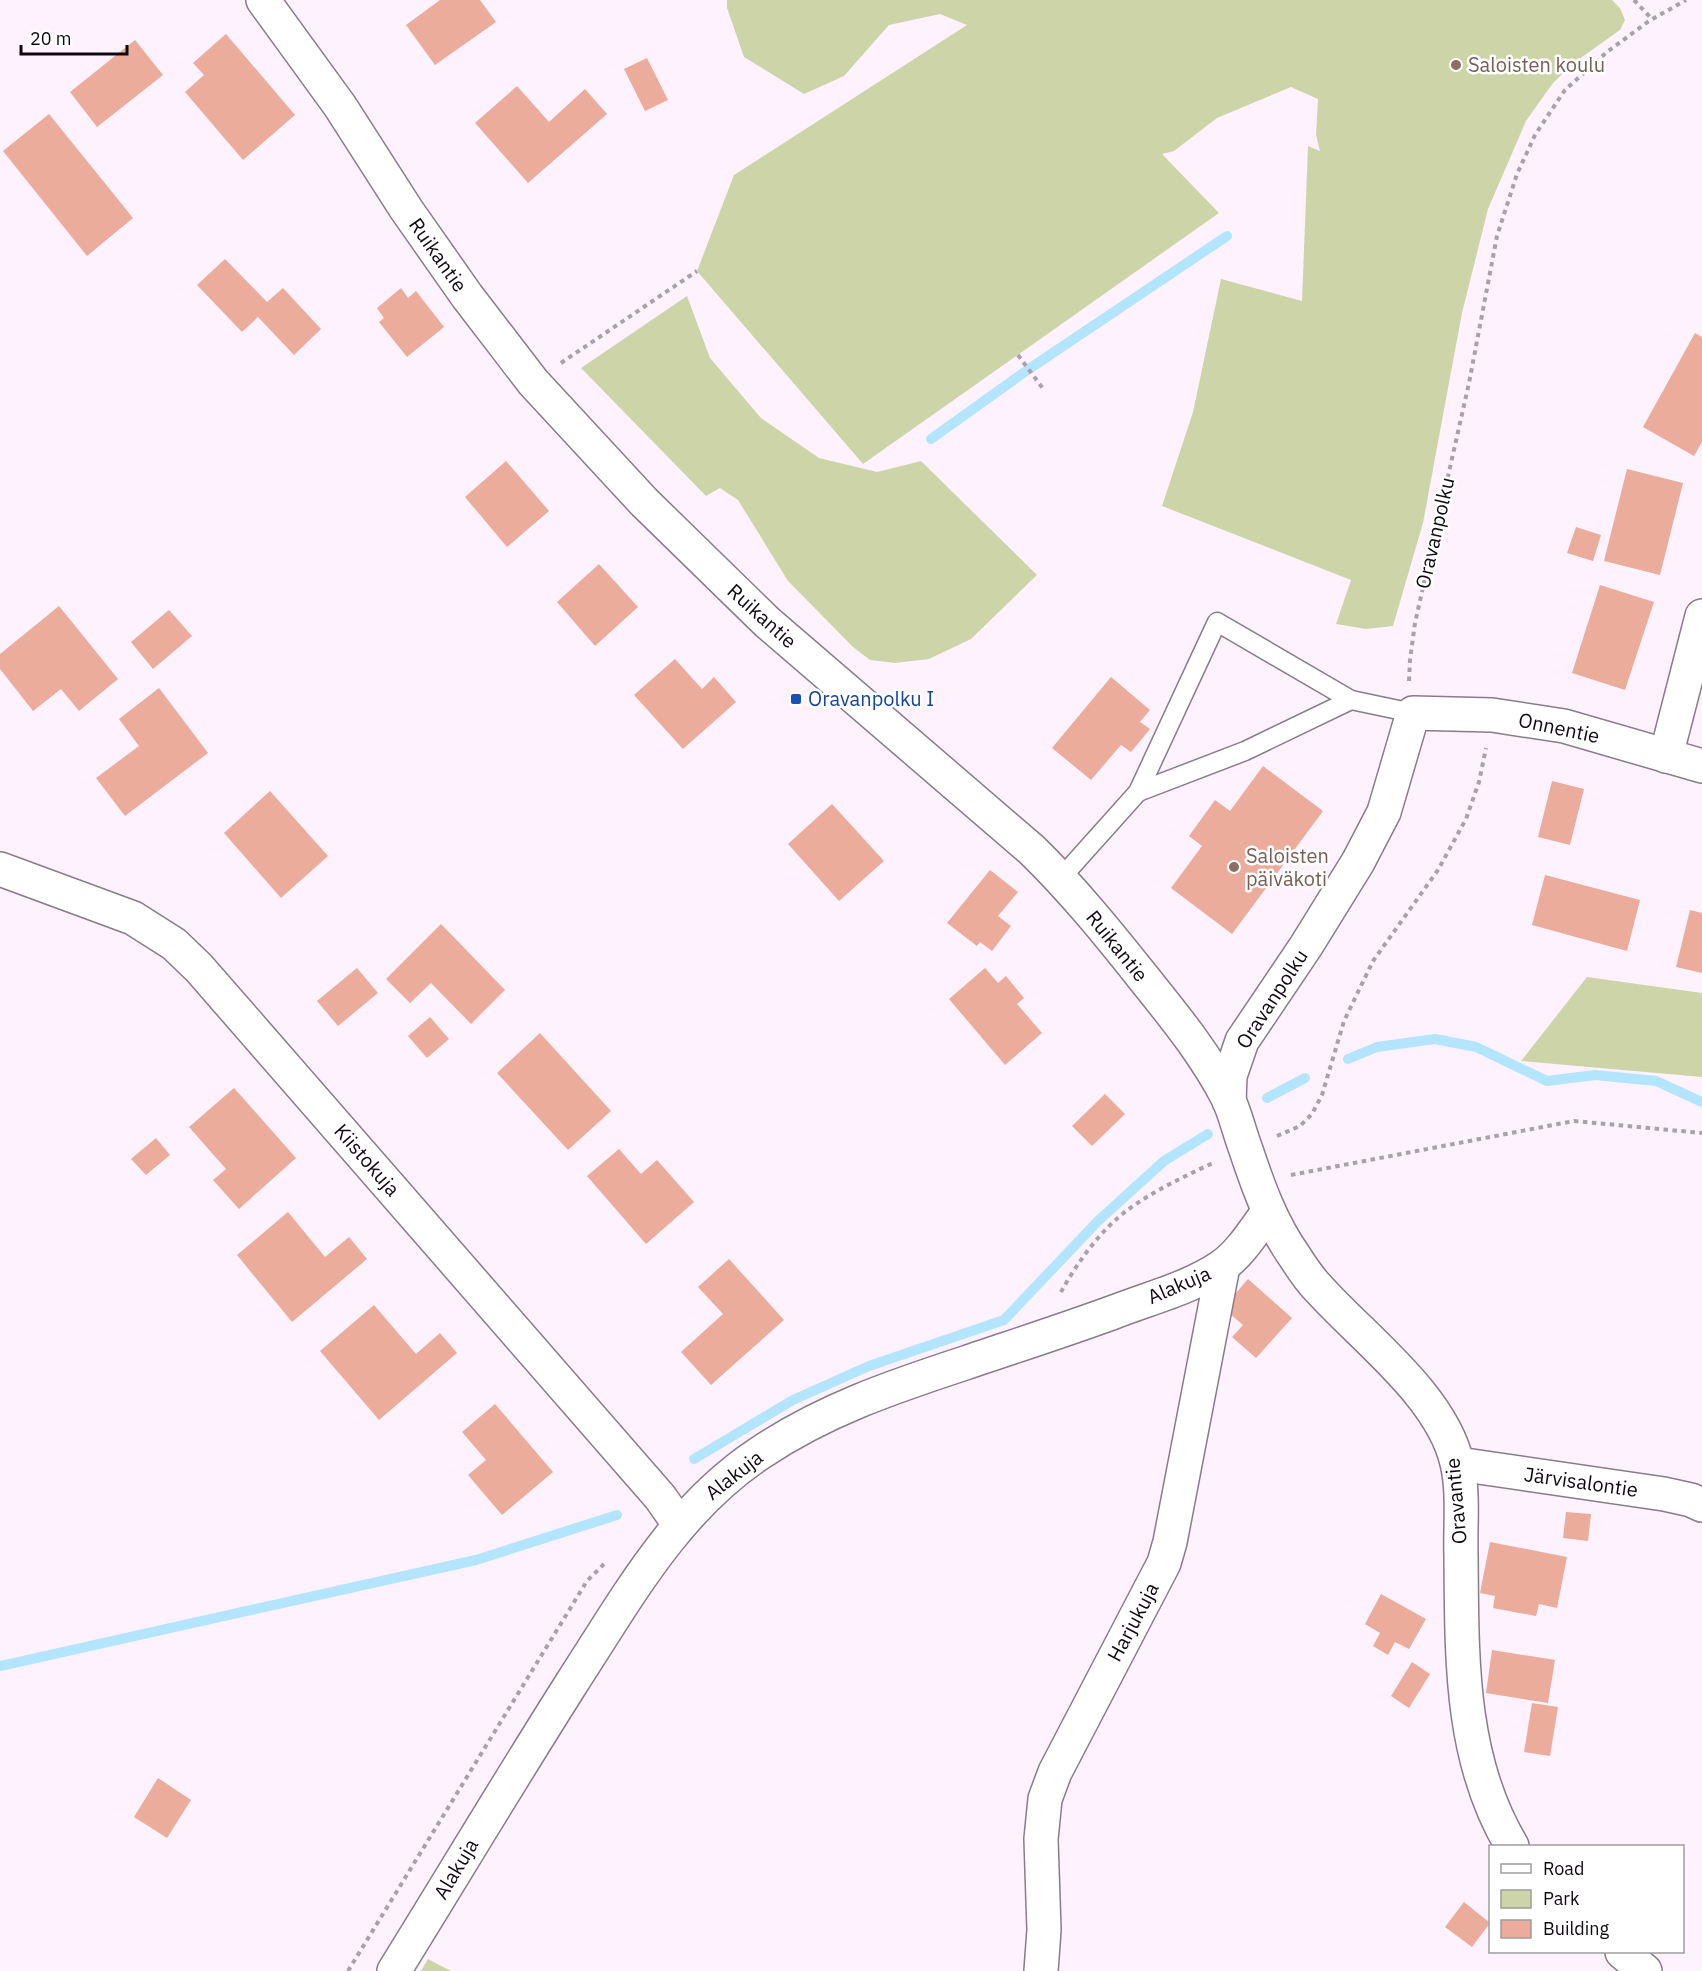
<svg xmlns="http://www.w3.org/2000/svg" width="1702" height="1971" font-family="'IBM Plex Sans',sans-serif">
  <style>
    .green { fill: #cdd5a8 }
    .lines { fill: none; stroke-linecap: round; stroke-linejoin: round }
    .stream { stroke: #b3e5fe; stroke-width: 10 }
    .building { fill: #ebac9c }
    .service-casing { stroke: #897c8a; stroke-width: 21 }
    .minor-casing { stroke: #897c8a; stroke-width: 36 }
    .path { stroke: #a9a0aa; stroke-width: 4; stroke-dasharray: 4.5 4.5; stroke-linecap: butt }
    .service { stroke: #fff; stroke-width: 18 }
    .minor { stroke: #fff; stroke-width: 33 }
    .education-dot { fill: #8d6e63; stroke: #fff; stroke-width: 2 }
    .transit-dot { fill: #1a4fb4; stroke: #fff; stroke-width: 2 }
    .labels { text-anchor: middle; stroke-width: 5; stroke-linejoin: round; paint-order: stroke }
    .education-label { font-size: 20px; fill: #785e54; stroke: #fff; text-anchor: start }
    .street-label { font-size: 20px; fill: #0e090f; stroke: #fff }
    .transit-label { font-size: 20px; fill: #164399; stroke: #fff; text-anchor: start }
  </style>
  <rect width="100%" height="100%" fill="#fef2ff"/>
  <g class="green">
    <path d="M727 0H1612L1620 8 1625 20 1620 30 1575 62 1553 83 1526 121 1488 209 1462 313 1423 523 1393 626 1366 629 1336 624 1351 580 1162 506 1193 412 1221 279 1302 301 1308 146 1320 151 1316 135 1318 99 1291 87 1217 118 1174 151 1162 154 1219 213 863 464 697 271 734 175 967 25 940 14 889 25 844 76 804 94 744 57 727 8Z"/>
    <path d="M687 296 710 358 761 418 819 458 877 472 921 461 1037 575 971 639 929 659 895 663 870 660 853 647 788 581 738 500 720 488 706 496 581 368Z"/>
    <path d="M1587 977 1702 993V1077L1521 1061Z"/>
    <path d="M428 1959 451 1971H421Z"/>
  </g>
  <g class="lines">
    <g class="stream">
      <path d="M931 439 1026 371 1227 236"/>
      <path d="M1348 1059 1377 1047 1435 1039 1476 1047 1547 1081 1595 1075 1656 1081 1702 1102"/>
      <path d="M1267 1098 1305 1078"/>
      <path d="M694 1459 793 1400 869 1366 1004 1320 1098 1221 1164 1161 1208 1134"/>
      <path d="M0 1666 476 1560 617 1515"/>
    </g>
  </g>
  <g class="building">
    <path d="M440 0H480L496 22 435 65 406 25Z"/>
    <path d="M226 34 295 115 243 160 185 92 204 75 193 63Z"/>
    <path d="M135 40 163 75 97 127 70 92Z"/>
    <path d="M647 58 668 100 645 111 624 69Z"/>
    <path d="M517 86 549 122 585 89 607 114 528 183 475 123Z"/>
    <path d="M49 114 133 218 87 256 3 151Z"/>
    <path d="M225 259 267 302 283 288 321 329 294 355 258 317 242 332 197 285Z"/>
    <path d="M401 288 408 298 416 291 444 327 407 357 379 322 384 318 377 308Z"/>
    <path d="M1695 333 1702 337V442L1694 456 1643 427Z"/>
    <path d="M506 461 549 511 507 547 465 497Z"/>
    <path d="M1627 469 1683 483 1660 575 1604 561Z"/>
    <path d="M1576 527 1601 535 1593 561 1567 553Z"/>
    <path d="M599 564 638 607 595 646 557 602Z"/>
    <path d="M1600 585 1654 602 1625 690 1572 673Z"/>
    <path d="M59 606 118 679 79 711 61 689 33 711 0 669V654Z"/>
    <path d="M169 610 192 636 153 669 131 642Z"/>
    <path d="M675 659 702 689 714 677 736 702 683 749 634 695Z"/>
    <path d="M1111 677 1150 710 1140 722 1150 729 1131 752 1121 745 1091 780 1052 748Z"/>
    <path d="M159 688 208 753 125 816 96 778 139 746 119 719Z"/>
    <path d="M1263 766 1323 811 1232 934 1171 888 1202 846 1189 836 1215 800 1230 811Z"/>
    <path d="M1552 781 1584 789 1570 845 1538 837Z"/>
    <path d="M270 791 328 856 281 898 224 833Z"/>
    <path d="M832 804 884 861 839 901 788 844Z"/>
    <path d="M990 870 1018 892 998 916 1011 926 992 951 980 942 977 946 947 923Z"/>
    <path d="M1545 875 1640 900 1627 951 1532 925Z"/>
    <path d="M1690 910 1702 913V973L1676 967Z"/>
    <path d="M441 924 505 990 471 1024 431 983 410 1003 386 979Z"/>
    <path d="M357 968 378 993 338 1026 317 1001Z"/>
    <path d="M985 968 998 983 1006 976 1024 998 1017 1004 1042 1033 1005 1065 949 999Z"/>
    <path d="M430 1017 449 1039 427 1058 408 1036Z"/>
    <path d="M540 1033 611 1111 568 1150 497 1073Z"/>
    <path d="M234 1088 296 1158 239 1209 213 1180 226 1169 189 1127Z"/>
    <path d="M1105 1094 1125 1114 1092 1146 1072 1126Z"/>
    <path d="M156 1138 170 1155 146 1175 131 1159Z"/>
    <path d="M619 1149 641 1174 657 1160 694 1202 646 1244 587 1176Z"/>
    <path d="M288 1212 325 1257 349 1237 367 1259 292 1322 237 1255Z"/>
    <path d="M729 1259 784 1320 711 1385 681 1352 723 1314 698 1287Z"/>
    <path d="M1248 1279 1292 1318 1256 1358 1232 1337 1243 1325 1223 1308Z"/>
    <path d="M374 1305 416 1354 440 1333 457 1353 379 1420 320 1351Z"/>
    <path d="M495 1404 553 1472 502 1515 468 1475 486 1460 462 1432Z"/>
    <path d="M1566 1512 1591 1514 1588 1541 1563 1538Z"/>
    <path d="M1490 1542 1567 1557 1557 1608 1539 1604 1536 1616 1493 1608 1495 1596 1480 1593Z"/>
    <path d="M1381 1594 1426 1619 1409 1649 1395 1642 1388 1655 1373 1646 1380 1633 1365 1624Z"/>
    <path d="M1492 1650 1555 1660 1548 1703 1486 1693Z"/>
    <path d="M1412 1662 1430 1674 1409 1708 1391 1696Z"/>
    <path d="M1532 1703 1558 1707 1550 1756 1524 1752Z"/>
    <path d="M158 1778 191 1800 167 1838 134 1817Z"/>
    <path d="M1464 1902 1490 1923 1472 1947 1445 1927Z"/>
  </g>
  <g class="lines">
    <g class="service-casing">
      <g id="service">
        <path d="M1138 792 1245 751 1351 700"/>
        <path d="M1061 878 1138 792 1217 622 1351 700 1413 713"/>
      </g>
    </g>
    <g class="minor-casing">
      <g id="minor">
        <path d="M263 0 340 106 406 209 467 296 533 382 644 502 767 622 1032 850C1072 889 1107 932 1142 976 1174 1016 1204 1052 1228 1098 1235 1113 1239 1131 1245 1147 1258 1186 1271 1223 1295 1257 1302 1268 1310 1280 1319 1289 1364 1339 1442 1396 1457 1463 1464 1492 1460 1526 1461 1555 1462 1655 1459 1758 1512 1846"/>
        <path d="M1666 756 1702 616"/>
        <path d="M0 869 133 918 174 944 199 968 660 1497 679 1524"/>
        <path d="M1229 1101 1230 1076 1242 1041 1306 946 1358 862 1384 812 1413 713 1492 715 1564 726 1702 766"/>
        <path d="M1458 1464 1664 1494 1691 1500 1702 1505"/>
        <path d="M1622 1952 1645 1971"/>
        <path d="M394 1971C454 1874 512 1777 573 1681 627 1598 675 1509 760 1453 824 1410 892 1387 965 1363 1015 1346 1065 1330 1114 1312 1150 1298 1190 1288 1221 1267 1240 1254 1254 1231 1268 1212"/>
        <path d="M1041 1971 1044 1930 1041 1839 1045 1799 1055 1772 1164 1563 1170 1542 1223 1266"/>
      </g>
    </g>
    <g class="path">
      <path d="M1634 0 1652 19"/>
      <path d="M1018 355 1044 390"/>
      <path d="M561 363 697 271"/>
      <path d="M1409 681 1410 660 1415 623 1469 383 1497 236 1517 174 1535 135 1565 90 1607 52 1649 21 1686 0"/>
      <path d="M1277 1136 1300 1126 1312 1114 1322 1095 1344 1021 1373 961 1438 870 1466 819 1479 782 1486 748"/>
      <path d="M1291 1175 1574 1121 1702 1133"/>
      <path d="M1061 1292C1077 1263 1101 1229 1129 1209 1155 1190 1185 1176 1215 1162"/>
      <path d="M348 1971 587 1581 607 1561"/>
    </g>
    <use href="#service" class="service"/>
    <use href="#minor" class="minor"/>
  </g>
  <g class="education-dot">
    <circle cx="1456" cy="65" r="6"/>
    <circle cx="1234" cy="867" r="6"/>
  </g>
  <rect class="transit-dot" x="790" y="693" width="12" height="12" rx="3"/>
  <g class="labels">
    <g class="education-label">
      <text x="1468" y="72">Saloisten koulu</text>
      <text x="1246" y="863">Saloisten<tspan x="1246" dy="23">päiväkoti</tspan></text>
    </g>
    <g class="street-label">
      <text transform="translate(438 255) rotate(55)" y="7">Ruikantie</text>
      <text transform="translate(1435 533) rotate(-77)" y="7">Oravanpolku</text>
      <text transform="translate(762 616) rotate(42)" y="7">Ruikantie</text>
      <text transform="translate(1559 728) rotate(12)" y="7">Onnentie</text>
      <text transform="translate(1117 946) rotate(51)" y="7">Ruikantie</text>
      <text transform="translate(1272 999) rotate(-57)" y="7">Oravanpolku</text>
      <text transform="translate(367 1160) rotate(49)" y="7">Kiistokuja</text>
      <text transform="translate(1179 1285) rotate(-23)" y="7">Alakuja</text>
      <text transform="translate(734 1475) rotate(-38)" y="7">Alakuja</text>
      <text transform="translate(1581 1482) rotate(8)" y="7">Järvisalontie</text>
      <text transform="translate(1456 1501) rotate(-95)" y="7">Oravantie</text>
      <text transform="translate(1133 1622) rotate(-62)" y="7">Harjukuja</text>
      <text transform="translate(456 1869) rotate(-59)" y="7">Alakuja</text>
    </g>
    <g class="transit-label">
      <text x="808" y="706">Oravanpolku I</text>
    </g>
  </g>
  <rect x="1489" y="1845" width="195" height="108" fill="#ffffff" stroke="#9f9d9f" stroke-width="1.5"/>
  <rect x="1501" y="1864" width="30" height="9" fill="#ffffff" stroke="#9f9d9f" stroke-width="1.5"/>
  <text x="1543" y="1875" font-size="18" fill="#0e090f">Road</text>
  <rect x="1501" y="1890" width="30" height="18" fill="#cdd5a8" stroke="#9f9d9f" stroke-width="1.5"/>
  <text x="1543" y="1905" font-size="18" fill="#0e090f">Park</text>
  <rect x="1501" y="1920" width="30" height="18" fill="#ebac9c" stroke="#9f9d9f" stroke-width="1.5"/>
  <text x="1543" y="1935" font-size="18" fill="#0e090f">Building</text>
  <path d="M21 45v9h106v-9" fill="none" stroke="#0e090f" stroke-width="3"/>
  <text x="30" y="45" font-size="18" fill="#0e090f" stroke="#ffffff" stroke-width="4.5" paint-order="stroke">20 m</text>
</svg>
